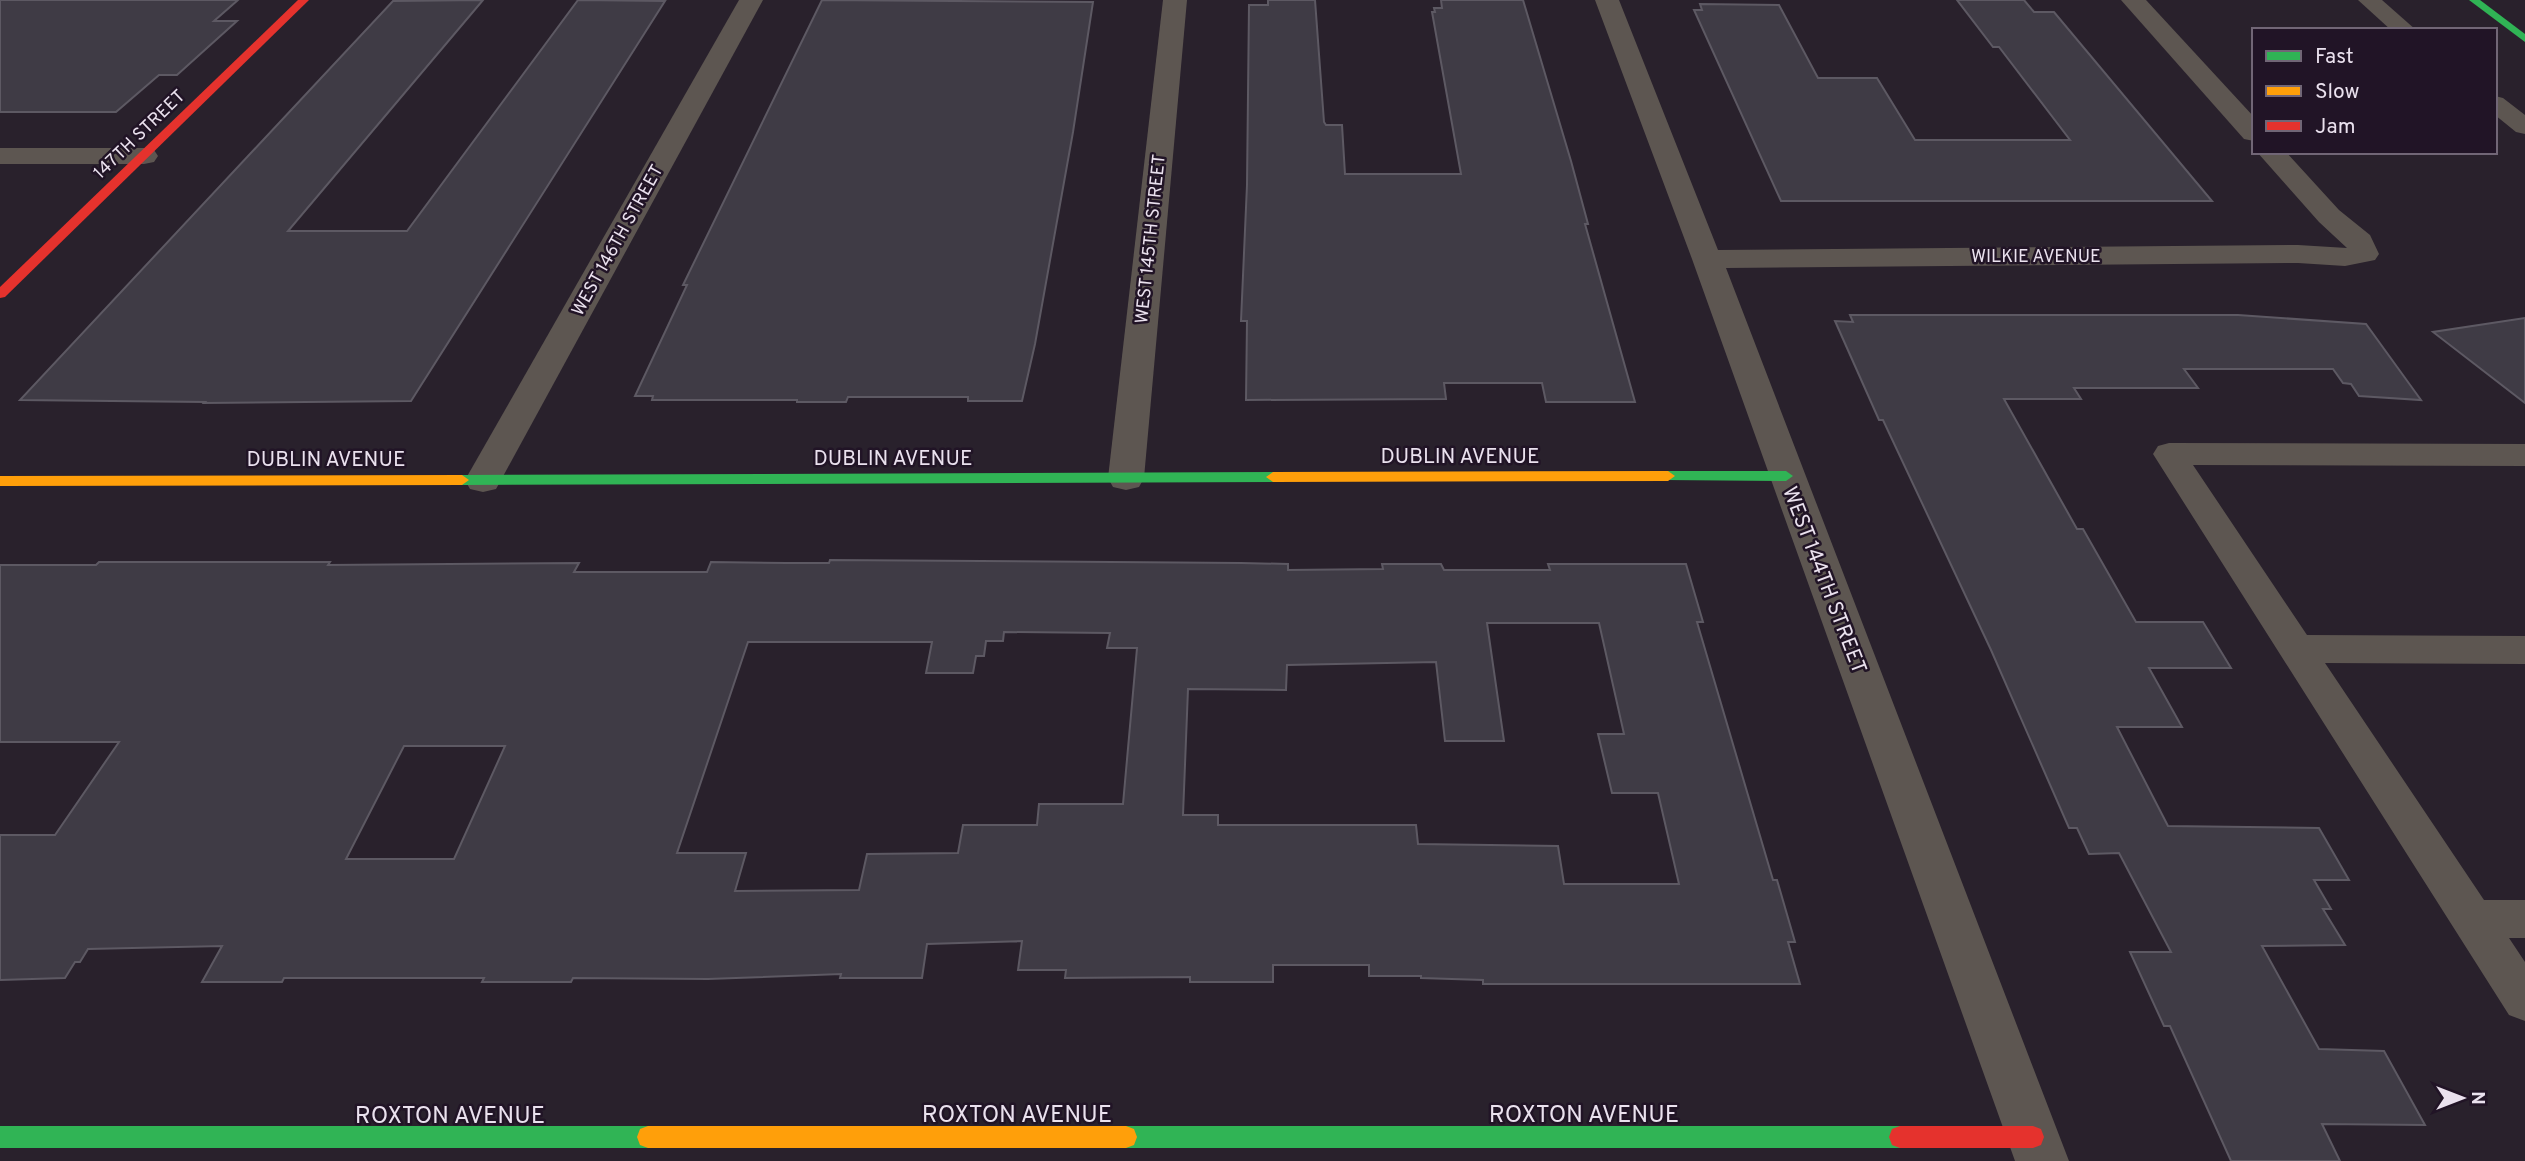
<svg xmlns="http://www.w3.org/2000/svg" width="2525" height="1161" font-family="Overpass,sans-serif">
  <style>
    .building { fill: #3f3b45; stroke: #5d5963; stroke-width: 2; fill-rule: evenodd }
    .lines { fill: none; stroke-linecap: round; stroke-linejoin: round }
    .lane { fill: #5d5651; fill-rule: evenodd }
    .street { fill: #5d5651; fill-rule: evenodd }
    .fast { fill: #30b455; fill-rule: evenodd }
    .slow { fill: #ff9f0a; fill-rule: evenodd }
    .jam { fill: #e5322d; fill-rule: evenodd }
    .labels { text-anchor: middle; stroke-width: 5; stroke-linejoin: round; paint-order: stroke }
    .far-street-label { font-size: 18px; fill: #eae1ee; stroke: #211426 }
    .street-label { font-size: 21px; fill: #eae1ee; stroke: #211426 }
    .near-street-label { font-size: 24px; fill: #eae1ee; stroke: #211426 }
  </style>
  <rect width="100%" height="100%" fill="#29212c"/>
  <g class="building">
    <path d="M0 0H238L214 21H237L177 75H159L116 112H0Z"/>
    <path d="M483 0 288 231H407L578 0 665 1 411 401 204 403 205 402 20 400 393 1Z"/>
    <path d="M822 0 1093 2 1073 132 1035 344 1022 401H968V397H848L846 402H797V400H652L653 396H635L687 285H683Z"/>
    <path d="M1268 0H1315L1324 122 1326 125H1342L1345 174H1461L1432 12H1435L1434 8H1442L1441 0H1523L1571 161 1588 224H1585L1635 402H1546L1542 383H1444L1446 399 1246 400 1247 321H1241L1247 185 1249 5H1268Z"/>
    <path d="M1957 0H2024L2034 12H2054L2212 201H1781L1694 10H1702L1700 4 1779 5 1818 78H1877L1915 140H2070L1999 47H1993Z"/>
    <path d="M1850 315H2238L2366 324 2421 400 2359 396 2351 384 2343 383 2333 369H2184L2198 388H2074L2081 399H2004L2077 529H2083L2136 622H2203L2231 668H2149L2182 727H2117L2168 826 2319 828 2349 880H2314L2331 909H2323L2345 945 2262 946 2319 1049 2384 1051 2425 1125 2322 1124 2340 1161H2231L2170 1026H2164L2130 952H2171L2119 853 2089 854 2077 828H2069L1991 650 1883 420H1879L1835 321 1853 322Z"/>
    <path d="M2525 318V403L2433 332Z"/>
    <path d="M830 560 1241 563 1288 564V570L1383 569 1382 564H1441L1444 570H1550L1548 564H1686L1703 622H1697L1773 880H1777L1795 942H1788L1800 984H1483V980L1421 978V976H1369V965H1273V982H1190V977L1065 978 1066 970H1018L1022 941 927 944 922 978H840L841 974 708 979 573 978 571 982H482L484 978H284L282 982H202L222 946 88 949 80 962H75L65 978 0 980V835H55L119 742H0V565H96L99 562H330L328 565 579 563 574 572H707L711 562 787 563H829ZM1487 623H1599L1624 734H1598L1612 793H1658L1679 884H1564L1558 846 1418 844 1416 825H1218V815H1183L1188 689 1286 690 1287 665 1436 662 1445 741H1504ZM1004 632 1110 633 1107 648H1137L1123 804H1039L1037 825H963L958 853 867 854 859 890 735 891 746 853H677L748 642H932L926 673H973L976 656H984L986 641H1003ZM404 746H505L454 859H346Z"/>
  </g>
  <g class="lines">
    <g class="lane">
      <path d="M2358 0H2382L2416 30H2391Z"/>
      <path d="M2495 96 2503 98 2525 115V134L2516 132 2495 115Z"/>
      <path d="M2169 443 2525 444V466L2193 465 2307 635 2525 636V664L2325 663 2484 900H2525V938H2509L2525 962V1021L2509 1015 2153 454 2158 446Z"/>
    </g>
    <g class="street">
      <path d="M739 0H763L501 480 496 489 483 492 470 489 465 480Z"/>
      <path d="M1163 0H1187L1144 478 1139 487 1126 490 1113 487 1108 478Z"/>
      <path d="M1595 0H1619L1718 250 2298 245 2347 248 2319 222 2257 152H2286L2339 210 2370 235 2379 254 2375 260 2345 266 2298 263 1726 268 2069 1161H2015L1692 259Z"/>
      <path d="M2121 0H2146L2254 117V141L2244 139Z"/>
      <path d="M0 148H144L154 150 158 156 154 162 144 164H0Z"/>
    </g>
    <g class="fast">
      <path d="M2469 0H2480L2525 34V42Z"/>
      <path d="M1668 471H1786L1793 476 1786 481 1663 480 1661 476Z"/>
      <path d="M1273 472 1280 477 1273 482 462 485 455 480 462 475Z"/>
      <path d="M0 1126H648L656 1129 659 1137 656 1145 648 1148H0Z"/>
      <path d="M1126 1126H1900L1908 1129 1911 1137 1908 1145 1900 1148H1126L1118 1145 1115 1137 1118 1129Z"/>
    </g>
    <g class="slow">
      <path d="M1668 471 1675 476 1668 481 1273 482 1266 477 1273 472Z"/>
      <path d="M462 475 469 480 462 485 0 486V476Z"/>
      <path d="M648 1126H1126L1134 1129 1137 1137 1134 1145 1126 1148H648L640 1145 637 1137 640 1129Z"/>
    </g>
    <g class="jam">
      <path d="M298 0H309L5 297 0 298V287Z"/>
      <path d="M1900 1126H2033L2041 1129 2044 1137 2041 1145 2033 1148H1900L1892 1145 1889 1137 1892 1129Z"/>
    </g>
  </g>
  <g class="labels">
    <g class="far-street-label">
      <text transform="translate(139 134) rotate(-44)" y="6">147TH STREET</text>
      <text transform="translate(1150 239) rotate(-84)" y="6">WEST 145TH STREET</text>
      <text transform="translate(617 240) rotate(-61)" y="6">WEST 146TH STREET</text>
      <text x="2036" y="262">WILKIE AVENUE</text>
    </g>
    <g class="street-label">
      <text x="1460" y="463">DUBLIN AVENUE</text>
      <text x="893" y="465">DUBLIN AVENUE</text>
      <text x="326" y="466">DUBLIN AVENUE</text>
      <text transform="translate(1825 580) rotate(69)" y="7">WEST 144TH STREET</text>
    </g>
    <g class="near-street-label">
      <text x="1017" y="1122">ROXTON AVENUE</text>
      <text x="1584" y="1122">ROXTON AVENUE</text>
      <text x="450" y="1123">ROXTON AVENUE</text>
    </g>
  </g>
  <rect x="2252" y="28" width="245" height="126" fill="#211426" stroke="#716676" stroke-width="2"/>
  <rect x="2266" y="51" width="35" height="10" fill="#30b455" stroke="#716676" stroke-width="2"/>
  <text x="2315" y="63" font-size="21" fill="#eae1ee">Fast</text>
  <rect x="2266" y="86" width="35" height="10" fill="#ff9f0a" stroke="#716676" stroke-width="2"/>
  <text x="2315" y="98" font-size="21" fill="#eae1ee">Slow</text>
  <rect x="2266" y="121" width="35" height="10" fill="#e5322d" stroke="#716676" stroke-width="2"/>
  <text x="2315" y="133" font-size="21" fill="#eae1ee">Jam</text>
  <g transform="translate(2462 1098) rotate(90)" stroke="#211426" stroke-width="5" paint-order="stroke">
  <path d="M0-5L12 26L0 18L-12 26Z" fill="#eae1ee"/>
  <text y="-10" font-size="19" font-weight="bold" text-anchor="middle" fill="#eae1ee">N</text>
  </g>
</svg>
